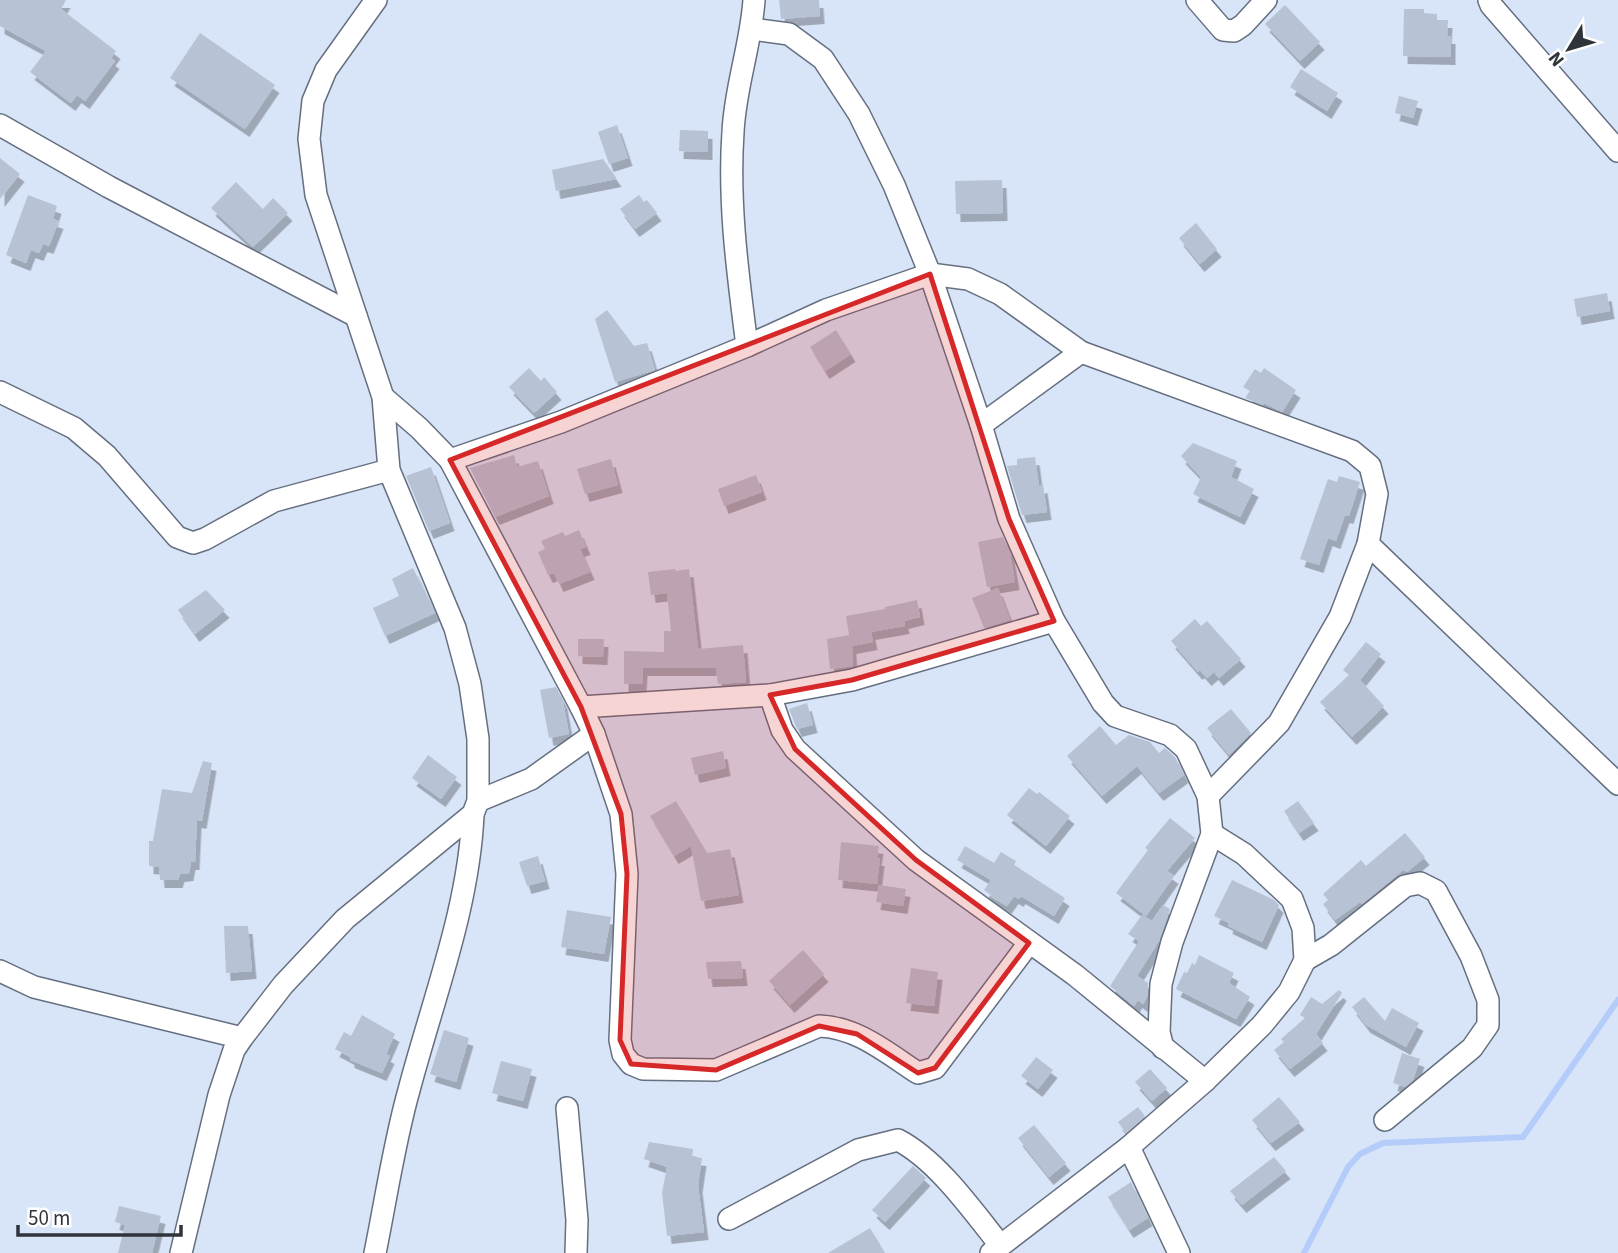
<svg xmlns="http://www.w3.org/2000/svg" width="1618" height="1253" font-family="'Source Sans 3',sans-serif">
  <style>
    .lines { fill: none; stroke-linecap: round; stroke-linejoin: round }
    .stream { stroke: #b3ccf9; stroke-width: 6 }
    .building { fill: #b7c2d5; filter: url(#shadow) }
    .minor-casing { stroke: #656f80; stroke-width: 24 }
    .minor { stroke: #fff; stroke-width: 21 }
    .marked { fill: #d62828; fill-opacity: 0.2; stroke: #d62828; stroke-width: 5; stroke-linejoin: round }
  </style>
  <defs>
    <filter id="shadow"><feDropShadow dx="4.5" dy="8" stdDeviation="0" flood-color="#0004"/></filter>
  </defs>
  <rect width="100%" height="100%" fill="#d8e4f7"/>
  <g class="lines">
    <path class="stream" d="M1304 1253 1348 1167 1360 1154 1383 1143 1523 1137 1618 1000"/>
  </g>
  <g class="building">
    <path d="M0 0H66L61 9 116 51 111 58 115 61 85 101 77 95 71 103 30 72 46 51 0 26Z"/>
    <path d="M779 0H819L820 16 781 19Z"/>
    <path d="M1285 5 1320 42 1300 61 1265 24Z"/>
    <path d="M1404 9H1424V13L1437 14V20H1448L1447 36H1451V57L1403 56Z"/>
    <path d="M200 33 275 85 245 129 170 78Z"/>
    <path d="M1301 69 1338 93 1327 111 1290 87Z"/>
    <path d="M1399 96 1418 101 1413 118 1395 113Z"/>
    <path d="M617 125 628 158 609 164 598 132Z"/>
    <path d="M680 130 708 131V152L679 151Z"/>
    <path d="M0 158 20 174 0 199Z"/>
    <path d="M603 159 617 179 556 191 552 170Z"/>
    <path d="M1002 180 1003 213 956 214 955 181Z"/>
    <path d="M236 182 263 209 273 198 288 213 253 247 211 208Z"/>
    <path d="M28 195 57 206 53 219 59 221 49 246 43 244 39 253 31 250 26 263 6 255Z"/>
    <path d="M639 195 644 202 647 200 657 213 635 229 620 209Z"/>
    <path d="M1196 223 1217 249 1200 264 1179 238Z"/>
    <path d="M1607 293 1610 311 1577 317 1574 299Z"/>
    <path d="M607 310 634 346 647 343 655 370 615 382 595 319Z"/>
    <path d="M836 330 851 354 825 371 810 347Z"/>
    <path d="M529 368 541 381 544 377 557 392 534 413 509 387Z"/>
    <path d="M1264 368 1296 390 1282 412 1264 403 1263 405 1245 398 1250 391 1243 387 1255 369 1261 373Z"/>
    <path d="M1193 443 1237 461 1231 477 1254 489 1240 517 1193 494 1201 477 1181 456Z"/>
    <path d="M514 455 517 467 538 461 549 496 495 517 470 468Z"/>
    <path d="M1035 457 1039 486 1043 485 1047 512 1022 515 1007 466 1017 465V459Z"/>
    <path d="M611 459 618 485 585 494 577 469Z"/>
    <path d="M431 467 450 523 429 531 406 476Z"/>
    <path d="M756 475 762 492 724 506 718 489Z"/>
    <path d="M1339 476 1360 482 1349 516 1345 515 1336 541 1328 538 1319 565 1300 559 1328 479 1337 482Z"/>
    <path d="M579 530 586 547 580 549 590 572 559 584 554 573 548 575 538 552 545 549 541 541 563 532 565 536Z"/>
    <path d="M1003 537 1010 553 1015 582 987 587 978 542Z"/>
    <path d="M413 568 435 613 385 636 373 608 399 596 392 579Z"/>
    <path d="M675 569 676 571 689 569 698 649 743 645 746 682 718 684 716 668H643L642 684H624V651L664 652V631H671L667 593 651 595 648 572Z"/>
    <path d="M998 588 1010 620 984 628 972 598Z"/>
    <path d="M206 590 225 610 195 634 178 610Z"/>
    <path d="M917 600 920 617 904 621 905 626 871 632 873 642 852 646 853 666 830 669 827 639 849 635 846 616 885 609V607Z"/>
    <path d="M1195 619 1201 626 1207 621 1241 659 1219 678 1214 672 1207 678 1200 670 1198 672 1171 641Z"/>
    <path d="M578 639H604L603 657 578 656Z"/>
    <path d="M1366 642 1381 654 1360 680 1384 706 1352 737 1320 702 1349 675 1343 670Z"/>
    <path d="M556 687 563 701 569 734 549 738 540 690Z"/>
    <path d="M807 703 813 725 797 729 789 709Z"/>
    <path d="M1231 709 1251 733 1229 755 1207 728Z"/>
    <path d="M1100 726 1116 745 1129 735 1150 742 1159 753 1165 748 1175 757 1184 775 1159 793 1137 766 1102 796 1067 756Z"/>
    <path d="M723 751 726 768 695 775 691 758Z"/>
    <path d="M428 755 457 777 441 799 412 778Z"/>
    <path d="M203 761 212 763 202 821 197 820 195 862H191L189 873 180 874 178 880H160L159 867 149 866V841H153L162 789 192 793Z"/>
    <path d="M1029 788 1037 794 1039 792 1070 816 1046 846 1007 815Z"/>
    <path d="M676 801 707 853 730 849 739 895 701 901 691 846 674 856 650 816Z"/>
    <path d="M1298 801 1314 823 1299 833 1284 811Z"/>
    <path d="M1170 818 1195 838 1167 871 1174 876 1146 916 1116 893 1148 850 1145 848Z"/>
    <path d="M1405 833 1425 857 1407 872 1403 870 1362 904 1360 902 1335 920 1323 904 1328 900 1323 894 1361 860 1366 866Z"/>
    <path d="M841 842 879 846 877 858H880L877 884 838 880Z"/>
    <path d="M965 846 994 863 1001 852 1016 861 1014 865 1065 898 1054 916 1021 896 1019 899 1014 896 1007 906 991 897 992 896 984 890 991 880 957 860Z"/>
    <path d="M538 856 545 881 527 886 519 862Z"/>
    <path d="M1232 880 1274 900 1279 905 1262 942 1228 926 1229 923 1214 916Z"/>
    <path d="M879 885 906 889 903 906 876 902Z"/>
    <path d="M1163 905 1170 909 1159 941 1137 976 1148 983 1147 997 1143 1004 1138 1000 1134 1006 1110 986 1139 941 1128 934 1142 915 1152 921Z"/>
    <path d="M567 910 611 917 604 954 561 947Z"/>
    <path d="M224 926H248L252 971 226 973Z"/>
    <path d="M803 950 824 974 790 1005 769 981Z"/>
    <path d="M1199 955 1234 973 1229 983 1250 997 1236 1019 1176 989 1184 972 1187 973 1192 963 1195 965Z"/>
    <path d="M741 961 743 978 708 979 706 962Z"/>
    <path d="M911 968 938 972 934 1006 906 1003Z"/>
    <path d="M1339 990 1342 993 1316 1034 1323 1043 1290 1069 1274 1050 1284 1042 1281 1039 1305 1018 1300 1015 1311 997 1322 1004Z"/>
    <path d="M1364 997 1385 1021 1392 1008 1419 1023 1406 1047 1366 1025 1352 1007Z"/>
    <path d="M362 1015 395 1034 386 1054 390 1056 382 1073 350 1060V1057L335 1049 344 1032 351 1036Z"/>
    <path d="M444 1030 469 1038 456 1082 430 1074Z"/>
    <path d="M1402 1053 1420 1059 1413 1080 1405 1087 1393 1083Z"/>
    <path d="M1036 1057 1053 1070 1038 1089 1021 1076Z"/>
    <path d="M501 1061 532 1069 523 1101 492 1093Z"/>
    <path d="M1150 1069 1167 1088 1152 1101 1135 1082Z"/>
    <path d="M1279 1097 1300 1122 1271 1143 1252 1120Z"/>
    <path d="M1138 1107 1145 1116 1126 1133 1118 1122Z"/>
    <path d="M1034 1125 1066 1163 1049 1177 1018 1138Z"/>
    <path d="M649 1142 693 1149 692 1157 702 1158 698 1185 704 1232 667 1236 662 1193 667 1167 644 1159Z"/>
    <path d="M1274 1157 1286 1171 1242 1205 1230 1191Z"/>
    <path d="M913 1166 926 1178 885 1222 872 1210Z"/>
    <path d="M1131 1182 1148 1218 1129 1230 1108 1197Z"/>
    <path d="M119 1206 161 1216 152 1253H118L125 1225 115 1222Z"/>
    <path d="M870 1228 885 1253H828Z"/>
  </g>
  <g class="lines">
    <g class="minor-casing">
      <g id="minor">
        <path d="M1197 0 1223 30 1234 31 1243 25 1266 0"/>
        <path d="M1489 0 1491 5 1618 151"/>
        <path d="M752 29 789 34 823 59 859 114 894 185 930 274 981 425 1009 519 1054 621 1103 703 1115 716 1170 735 1186 749 1208 796"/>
        <path d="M0 125 109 187 356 316"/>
        <path d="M747 346C738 275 728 204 733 132 735 87 751 45 754 0"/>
        <path d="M0 392 74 428 107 456 177 537 193 543 205 539 274 501 389 470"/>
        <path d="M383 397 419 428 450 460 581 707 594 734 621 814 627 874 620 1040 623 1054 631 1064 643 1069 716 1070 819 1026C857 1027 887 1053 918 1073L935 1068 1029 943"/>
        <path d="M981 425 1081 352"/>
        <path d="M450 460 561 422 747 346 826 310 930 274 968 279 1000 294 1081 352 1352 451 1370 466 1377 494 1368 544 1340 617 1279 723 1208 796 1212 834 1172 942 1161 984 1159 1032 1163 1048"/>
        <path d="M1368 544 1618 784"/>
        <path d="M770 695 782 730 795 749 916 860 1075 975 1205 1081"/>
        <path d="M581 707 770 695 852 680 1054 621"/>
        <path d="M478 801 531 779 594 734"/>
        <path d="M1305 960 1331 945 1405 886 1420 883 1436 891 1471 956 1488 1000V1025L1472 1048 1385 1120"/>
        <path d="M0 971 34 987 242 1038"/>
        <path d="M567 1108 577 1220 576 1253"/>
        <path d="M1129 1147 1179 1253"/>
        <path d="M729 1219 858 1150 898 1140C937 1160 973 1211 1000 1245"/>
        <path d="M181 1253 219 1095 234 1050 242 1038 283 985 345 919 473 814 478 801V739L470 684 455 628 389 470 383 397 316 195 309 139 313 101 326 70 376 0"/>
        <path d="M375 1253C386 1199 394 1143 409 1090 433 999 469 908 473 814"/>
        <path d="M991 1253 1129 1147 1205 1081 1262 1025 1289 992 1305 960 1303 928 1292 899 1244 854 1212 834"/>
      </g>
    </g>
    <use href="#minor" class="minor"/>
  </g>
  <path class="marked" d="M930 274 1009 519 1054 621 852 680 770 695 795 749 916 860 1029 943 935 1068 918 1073 857 1034 819 1026 716 1070 631 1064 620 1040 627 874 621 814 581 707 450 460Z"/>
  <g transform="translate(1569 49) rotate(232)" stroke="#ffffff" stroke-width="5" paint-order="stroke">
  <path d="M0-5L12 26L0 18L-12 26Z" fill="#2f343b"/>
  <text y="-10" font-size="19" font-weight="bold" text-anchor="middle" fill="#2f343b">N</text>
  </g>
  <path d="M18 1225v10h163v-10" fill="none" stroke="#2f343b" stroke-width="3.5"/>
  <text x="28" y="1225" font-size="21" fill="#2f343b" stroke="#ffffff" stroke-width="5" paint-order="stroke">50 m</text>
</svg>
